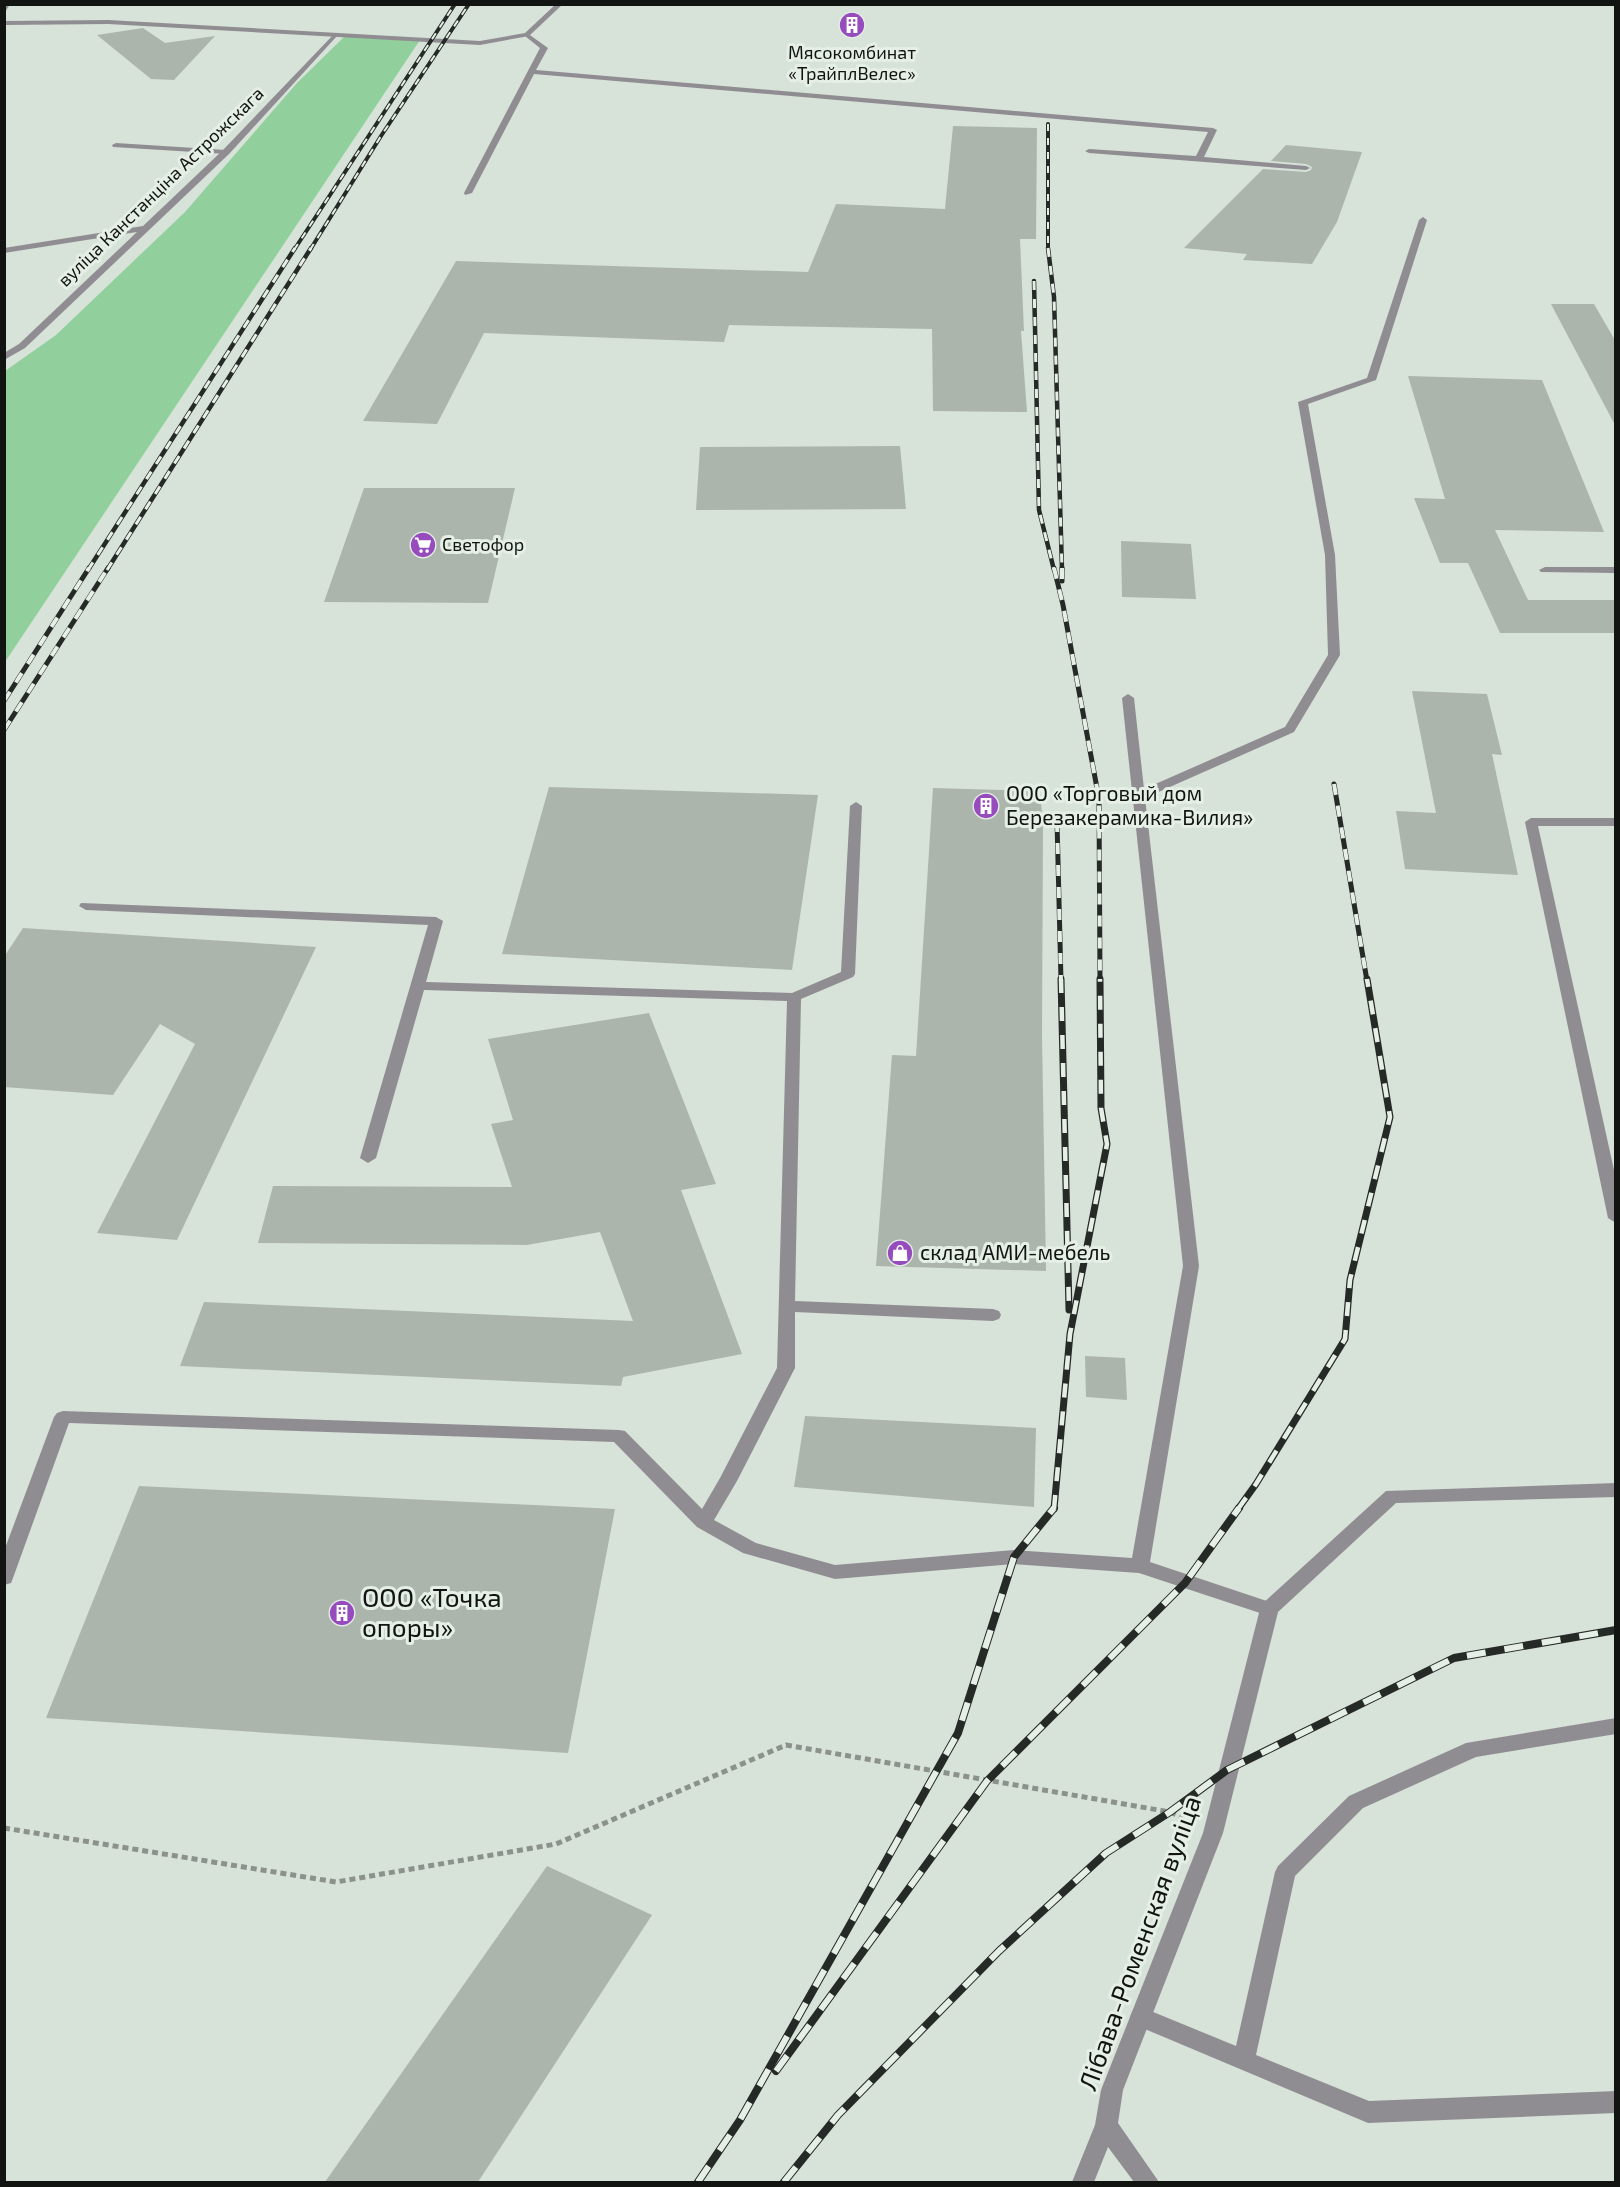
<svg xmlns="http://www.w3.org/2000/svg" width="1620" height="2187" font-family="'Exo 2',sans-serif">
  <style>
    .green { fill: #91d09d }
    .building { fill: #abb5ac }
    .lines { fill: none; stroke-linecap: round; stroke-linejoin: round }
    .path { stroke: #8a928b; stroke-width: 5; stroke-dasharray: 6 4; stroke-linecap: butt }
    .service { fill: #908d92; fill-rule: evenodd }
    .minor { fill: #908d92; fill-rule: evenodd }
    .tertiary { fill: #908d92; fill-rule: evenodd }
    .rail-far4-casing { stroke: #262a26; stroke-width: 4 }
    .rail-far3-casing { stroke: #262a26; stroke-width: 4.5 }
    .rail-far2-casing { stroke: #262a26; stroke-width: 5 }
    .rail-far1-casing { stroke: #262a26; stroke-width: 7 }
    .rail-casing { stroke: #262a26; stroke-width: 8 }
    .rail-far4 { stroke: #e5efe6; stroke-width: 2; stroke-dasharray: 7; stroke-linecap: butt }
    .rail-far3 { stroke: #e5efe6; stroke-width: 3; stroke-dasharray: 9; stroke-linecap: butt }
    .rail-far2 { stroke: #e5efe6; stroke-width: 4; stroke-dasharray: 11; stroke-linecap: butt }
    .rail-far1 { stroke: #e5efe6; stroke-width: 4.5; stroke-dasharray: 14; stroke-linecap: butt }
    .rail { stroke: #e5efe6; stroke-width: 6; stroke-dasharray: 19; stroke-linecap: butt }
    .labels { text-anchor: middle; stroke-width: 6; stroke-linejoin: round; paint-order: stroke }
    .far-poi-label { font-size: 18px; fill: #111411; stroke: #e5efe6 }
    .far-street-label { font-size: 18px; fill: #111411; stroke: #e5efe6 }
    .poi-label { font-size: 21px; fill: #111411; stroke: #e5efe6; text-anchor: start }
    .near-poi-label { font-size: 26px; fill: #111411; stroke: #e5efe6; text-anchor: start }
    .near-street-label { font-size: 26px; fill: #111411; stroke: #e5efe6 }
  </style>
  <rect width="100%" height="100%" fill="#d7e2d9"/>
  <path class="green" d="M346 35 420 40 5 662V371L56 335 185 212 297 83Z"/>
  <g class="building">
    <path d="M143 28 165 43 215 36 174 80 151 79 97 35Z"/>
    <path d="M953 126 1037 128 1036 239H1020L1024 331H1021L1027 412 933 411 932 329 729 325 724 342 484 333 437 424 363 421 456 261 808 272 836 204 945 209Z"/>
    <path d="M1286 145 1362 152 1337 222 1312 264 1243 260 1247 254 1184 248 1263 169 1306 172 1311 170 1312 167 1306 164 1271 161Z"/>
    <path d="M1551 304H1594L1616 342V427Z"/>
    <path d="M1408 376 1542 380 1604 532 1495 530 1528 600H1616V633H1500L1468 563H1440L1414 498 1445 499Z"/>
    <path d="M900 446 906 509 696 510 700 447Z"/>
    <path d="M364 488H515L488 603 324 602Z"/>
    <path d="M1121 541 1191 544 1196 599 1122 597Z"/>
    <path d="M1412 691 1487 694 1502 755 1492 754 1518 875 1405 869 1396 811 1436 813Z"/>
    <path d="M549 787 818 795 792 970 502 954Z"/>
    <path d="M933 788 1040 791 1043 825 1042 1036 1046 1271 876 1266 892 1055 916 1056Z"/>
    <path d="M23 928 316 947 177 1240 97 1233 195 1044 160 1024 113 1095 4 1087V957Z"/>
    <path d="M649 1013 716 1184 681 1190 742 1354 623 1377 621 1386 180 1366 204 1302 633 1321 600 1232 527 1245 258 1243 273 1186 512 1187 491 1124 513 1120 488 1039Z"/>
    <path d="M1085 1356 1125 1358 1127 1400 1086 1397Z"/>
    <path d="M805 1416 1036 1428 1034 1507 794 1487Z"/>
    <path d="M139 1486 615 1509 568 1753 46 1718Z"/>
    <path d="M547 1866 652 1915 478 2182H325Z"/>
  </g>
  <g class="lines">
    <path class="path" d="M4 1828 336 1882 556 1844 786 1745 1170 1812 1183 1818"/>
    <g class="service">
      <path d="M527 33 548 48 536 70 1213 128 1217 130 1204 157 1306 166 1310 168 1306 170 1089 153 1085 151 1089 149 1196 156 1208 132 534 74 472 193 465 195 464 193 540 48 525 36Z"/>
      <path d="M116 143 226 150 230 152 226 154 113 147 112 145Z"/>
      <path d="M1423 217 1427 220 1376 380 1308 404 1335 555 1340 655 1294 732 1145 798 1199 1266 1150 1562 1276 1604 1278 1609 1276 1614 1269 1616 1139 1573 1014 1564 835 1579 743 1553 697 1527 614 1442 69 1423 13 1578 11 1583 4 1585V1551L54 1417 57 1413 63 1411 619 1430 625 1431 702 1509 720 1478 777 1368 787 1001 424 990 376 1158 368 1163 360 1158 428 925 86 910 79 906 81 903 436 917 443 921 426 982 792 993 841 972 850 806 856 802 862 806 855 974 853 977 801 999 795 1301 993 1309 999 1311 1001 1315 999 1319 993 1321 795 1312V1368L737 1481 714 1520 756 1543 835 1565 1014 1550 1132 1558 1183 1266 1122 698 1128 694 1134 698 1144 789 1285 727 1328 655 1325 555 1298 402 1367 378 1419 220Z"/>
      <path d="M1545 567H1616V573L1541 572 1539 570Z"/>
      <path d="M1531 818H1616V826H1538L1616 1179V1223L1608 1218 1525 822Z"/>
      <path d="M1616 1718V1734L1476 1757 1363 1808 1295 1876 1256 2055 1369 2101 1616 2091V2113L1368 2123 1133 2024 1130 2017 1133 2010 1141 2007 1236 2046 1275 1872 1278 1866 1349 1796 1466 1743Z"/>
    </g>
    <g class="minor">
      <path d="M4 4H10L4 14Z"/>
      <path d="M335 33 337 36 229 154 25 348 4 360V353L19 344 137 232 4 253V248L143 226 223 150Z"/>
      <path d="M1616 1483V1497L1396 1503 1278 1612 1223 1833 1123 2090 1118 2123 1159 2182H1134L1108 2147 1094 2182H1072L1095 2125 1101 2090 1203 1833 1260 1609 1262 1604 1386 1491Z"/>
    </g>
    <path class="tertiary" d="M556 4H563L529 36 480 45 108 24 4 25V21L108 20 480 41 525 33Z"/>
    <g class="rail-far4-casing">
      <g id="rail-far4">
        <path d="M1048 124V250"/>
        <path d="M294 250 455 4"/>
        <path d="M310 250 381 136 469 4"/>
      </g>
    </g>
    <g class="rail-far3-casing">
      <g id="rail-far3">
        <path d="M1048 248 1054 297 1062 570"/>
        <path d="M1034 281 1039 510 1054 570"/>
        <path d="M88 570 295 248"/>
        <path d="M107 570 311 248"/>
      </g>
    </g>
    <g class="rail-far2-casing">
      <g id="rail-far2">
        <path d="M1054 568 1063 605 1099 799 1100 981"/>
        <path d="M1062 568V581"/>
        <path d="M4 701 89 568"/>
        <path d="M4 730 108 568"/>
        <path d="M1334 784 1367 981"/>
        <path d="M1057 821 1061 981"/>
      </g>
    </g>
    <g class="rail-far1-casing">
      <g id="rail-far1">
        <path d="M1061 979 1069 1310"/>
        <path d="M1054 1509 1070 1334 1107 1144 1101 1108 1100 979"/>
        <path d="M1238 1509 1256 1484 1345 1339 1350 1280 1390 1117 1367 979"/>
      </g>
    </g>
    <g class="rail-casing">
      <g id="rail">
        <path d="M776 2071 987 1781 1185 1583 1239 1508"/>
        <path d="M698 2182 740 2120 958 1733 1014 1557 1054 1508"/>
        <path d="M784 2182 838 2115 999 1951 1106 1853 1170 1812 1227 1770 1454 1658 1616 1630"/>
      </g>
    </g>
    <use href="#rail-far4" class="rail-far4"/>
    <use href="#rail-far3" class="rail-far3"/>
    <use href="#rail-far2" class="rail-far2"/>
    <use href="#rail-far1" class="rail-far1"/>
    <use href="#rail" class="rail"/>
  </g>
  <defs>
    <g id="building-disc" transform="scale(1.35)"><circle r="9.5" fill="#974cbe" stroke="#e5efe6"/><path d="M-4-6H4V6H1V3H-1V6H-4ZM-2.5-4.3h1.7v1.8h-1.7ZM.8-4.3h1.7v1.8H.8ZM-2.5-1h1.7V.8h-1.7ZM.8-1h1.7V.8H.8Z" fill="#fff"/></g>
    <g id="supermarket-disc" transform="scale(1.35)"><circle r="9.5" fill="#974cbe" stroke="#e5efe6"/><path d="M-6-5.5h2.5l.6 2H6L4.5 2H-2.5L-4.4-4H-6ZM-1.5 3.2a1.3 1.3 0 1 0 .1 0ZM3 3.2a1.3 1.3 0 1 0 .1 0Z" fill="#fff"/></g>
    <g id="shop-disc" transform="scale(1.35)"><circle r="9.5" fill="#974cbe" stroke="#e5efe6"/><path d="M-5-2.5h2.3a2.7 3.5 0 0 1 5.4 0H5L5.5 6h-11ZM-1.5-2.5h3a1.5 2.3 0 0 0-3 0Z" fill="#fff"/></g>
  </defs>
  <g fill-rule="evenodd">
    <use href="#building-disc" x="852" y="25"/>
    <use href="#supermarket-disc" x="423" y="545"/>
    <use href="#building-disc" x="986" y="806"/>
    <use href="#shop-disc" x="900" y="1253"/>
    <use href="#building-disc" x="342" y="1613"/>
  </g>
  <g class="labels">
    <g class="far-poi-label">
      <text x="852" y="59">Мясокомбинат<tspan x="852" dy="21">«ТрайплВелес»</tspan></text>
      <text x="442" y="551" text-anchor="start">Светофор</text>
    </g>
    <g class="far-street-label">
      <text transform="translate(161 187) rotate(-44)" y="6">вуліца Канстанціна Астрожскага</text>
    </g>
    <g class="poi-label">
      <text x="1006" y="801">ООО «Торговый дом<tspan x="1006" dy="24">Березакерамика-Вилия»</tspan></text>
      <text x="920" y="1260">склад АМИ-мебель</text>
    </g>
    <g class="near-poi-label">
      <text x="362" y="1607">ООО «Точка<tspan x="362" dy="30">опоры»</tspan></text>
    </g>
    <g class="near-street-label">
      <text transform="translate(1140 1943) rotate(-70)" y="9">Лібава-Роменская вуліца</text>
    </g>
  </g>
  <rect width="1620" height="2187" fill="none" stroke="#111411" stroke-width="12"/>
</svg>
